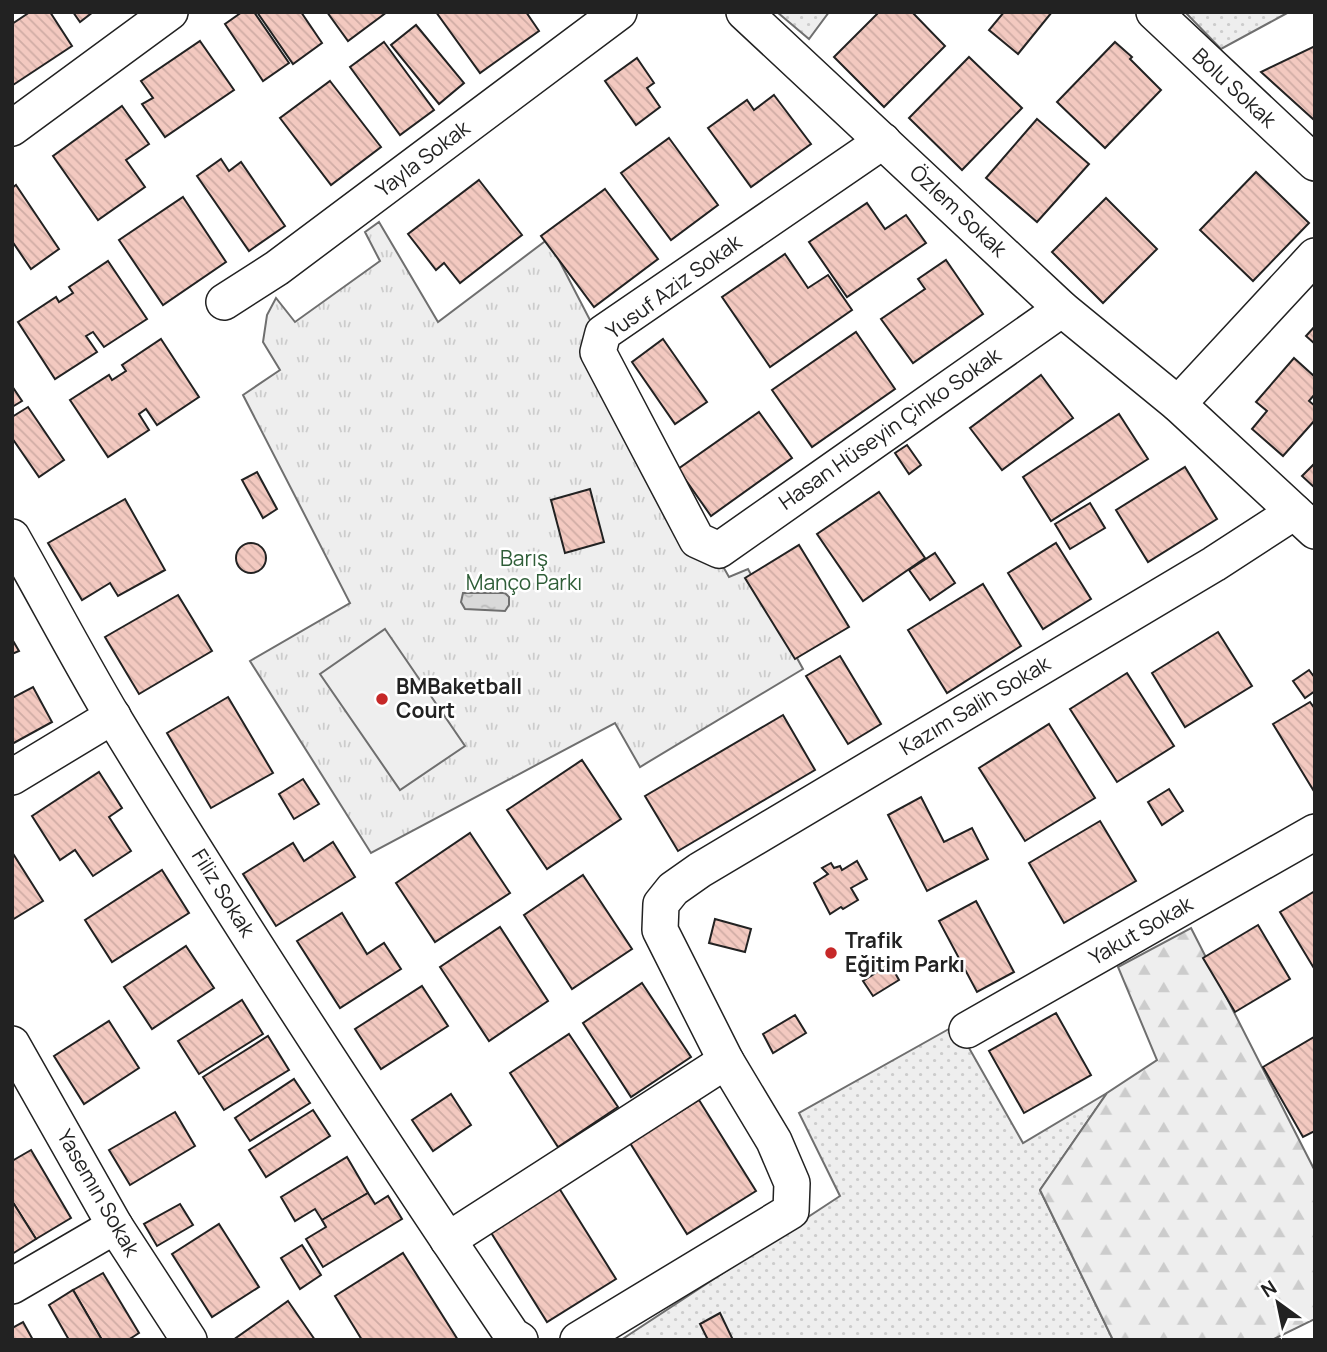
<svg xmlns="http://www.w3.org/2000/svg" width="1327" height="1352" font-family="Manrope,sans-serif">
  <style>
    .grass { fill: url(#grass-dots); stroke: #6f6f6f; stroke-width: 2 }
    .forest { fill: url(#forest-firs); stroke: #6f6f6f; stroke-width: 2 }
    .park { fill: url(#park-tufts); stroke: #6f6f6f; stroke-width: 2 }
    .garden { fill: #eee; stroke: #6f6f6f; stroke-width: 2 }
    .water { fill: url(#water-ripples); stroke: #6f6f6f; stroke-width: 2 }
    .building { fill: url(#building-back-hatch); stroke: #222; stroke-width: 2 }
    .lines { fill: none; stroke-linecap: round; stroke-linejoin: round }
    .minor-casing { stroke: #222; stroke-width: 38 }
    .minor { stroke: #fff; stroke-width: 35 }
    .poi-dot { fill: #c62828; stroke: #fff; stroke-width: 2.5 }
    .labels { text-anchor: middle; stroke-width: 5; stroke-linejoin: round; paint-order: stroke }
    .street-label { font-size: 21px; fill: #222; stroke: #fff }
    .park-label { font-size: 21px; fill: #2f5e38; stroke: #fff }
    .poi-label { font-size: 21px; font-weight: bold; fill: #222; stroke: #fff; text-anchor: start }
  </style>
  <defs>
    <pattern id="grass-dots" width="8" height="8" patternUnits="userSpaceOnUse" patternTransform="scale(1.75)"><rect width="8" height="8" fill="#eee"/><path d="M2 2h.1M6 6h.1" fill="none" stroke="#ccc" stroke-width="1.8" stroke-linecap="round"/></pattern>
    <pattern id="forest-firs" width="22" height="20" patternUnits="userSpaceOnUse" patternTransform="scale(1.75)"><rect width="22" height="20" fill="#eee"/><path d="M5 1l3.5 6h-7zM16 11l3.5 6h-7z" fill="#ccc"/></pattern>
    <pattern id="park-tufts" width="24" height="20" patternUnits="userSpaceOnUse" patternTransform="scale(1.75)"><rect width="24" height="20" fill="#eee"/><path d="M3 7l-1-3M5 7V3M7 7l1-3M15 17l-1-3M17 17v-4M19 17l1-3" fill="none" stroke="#ccc"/></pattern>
    <pattern id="water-ripples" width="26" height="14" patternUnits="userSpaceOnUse" patternTransform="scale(1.75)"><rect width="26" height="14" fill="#d9d9d9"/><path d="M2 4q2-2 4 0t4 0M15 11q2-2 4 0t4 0" fill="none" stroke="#bababa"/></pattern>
    <pattern id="building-back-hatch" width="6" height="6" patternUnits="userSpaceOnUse" patternTransform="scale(1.75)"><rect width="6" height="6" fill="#f3c9c0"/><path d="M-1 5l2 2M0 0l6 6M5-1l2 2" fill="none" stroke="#d0aca5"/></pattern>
  </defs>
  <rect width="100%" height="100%" fill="#fff"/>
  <g class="grass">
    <path d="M777 12H829L809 39Z"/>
    <path d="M1185 12H1289L1221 49Z"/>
    <path d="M956 1025 1023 1143 1107 1093 1040 1190 1113 1340H621L840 1196 799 1113Z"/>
  </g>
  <path class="forest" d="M1191 928 1315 1171V1319L1272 1340H1113L1040 1190 1107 1093 1157 1060 1118 967Z"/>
  <path class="park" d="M379 222 438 322 548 239 663 461 729 577 748 569 803 669 640 767 615 723 371 853 250 661 350 603 243 395 280 370 263 342 267 315 276 298 295 322 380 261 365 232Z"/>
  <path class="garden" d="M385 629 465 746 400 790 320 674Z"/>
  <path class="water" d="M463 593H505L509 597V605L505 611 465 609 461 602Z"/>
  <g class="building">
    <path d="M30 12H50L72 46 13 85 12 24Z"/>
    <path d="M73 12H93L80 22Z"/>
    <path d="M242 12H254L289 63 263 81 225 24Z"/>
    <path d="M257 12H301L322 43 293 64Z"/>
    <path d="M327 12H387L348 41Z"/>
    <path d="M436 12H526L539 31 480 73Z"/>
    <path d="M879 12H912L945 46 884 107 834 57Z"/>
    <path d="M1004 12H1052L1018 54 989 30Z"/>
    <path d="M416 25 464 83 439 104 391 45Z"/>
    <path d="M200 41 234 90 165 137 142 104 153 98 141 81Z"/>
    <path d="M384 42 434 110 400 135 350 67Z"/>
    <path d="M1115 42 1132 57 1130 59 1161 90 1105 148 1057 102Z"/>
    <path d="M1315 46V118L1313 119 1261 72Z"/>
    <path d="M969 57 1022 108 962 170 909 118Z"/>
    <path d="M637 58 654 83 647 88 660 107 636 125 605 81Z"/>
    <path d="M330 81 381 147 331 185 280 118Z"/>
    <path d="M774 95 811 144 751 187 708 128 747 100 754 110Z"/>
    <path d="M122 106 149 144 126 160 145 187 98 220 53 156Z"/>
    <path d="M1037 119 1089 164 1037 222 986 178Z"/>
    <path d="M669 138 718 205 671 240 621 173Z"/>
    <path d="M221 159 229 171 241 162 285 226 249 251 197 176Z"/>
    <path d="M1256 172 1309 223 1253 281 1200 230Z"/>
    <path d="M479 180 522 235 460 283 444 263 436 270 408 234Z"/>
    <path d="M16 185 59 249 31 269 12 241V188Z"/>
    <path d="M605 189 658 259 594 307 541 236Z"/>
    <path d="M183 197 226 262 163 305 119 240Z"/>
    <path d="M1106 198 1157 249 1103 303 1052 252Z"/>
    <path d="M867 203 885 229 906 215 926 243 847 297 809 242Z"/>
    <path d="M785 254 808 288 828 275 852 310 770 367 722 297Z"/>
    <path d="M946 260 983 314 913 363 881 319 925 289 918 279Z"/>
    <path d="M108 261 147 319 104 347 93 332 86 336 97 352 55 379 18 322 56 297 59 302 73 293 69 287Z"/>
    <path d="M1315 326V344L1306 336Z"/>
    <path d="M856 332 895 389 812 447 772 390Z"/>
    <path d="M161 339 199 397 157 425 146 409 139 414 149 430 108 457 70 400 109 375 112 380 126 371 122 365Z"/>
    <path d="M663 339 707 402 675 424 632 362Z"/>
    <path d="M1294 358 1315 377V394L1309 401 1315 406V420L1283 456 1252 429 1267 411 1256 402Z"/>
    <path d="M1041 375 1073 418 1002 470 970 428Z"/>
    <path d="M12 386 22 401 12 407Z"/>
    <path d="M28 407 64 460 39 477 12 438V417Z"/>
    <path d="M759 412 792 458 711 516 678 469Z"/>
    <path d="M1119 414 1148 459 1051 521 1023 477Z"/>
    <path d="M907 445 921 465 909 474 895 453Z"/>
    <path d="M1315 463V488L1302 476Z"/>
    <path d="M1185 467 1217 519 1148 562 1116 510Z"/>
    <path d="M257 472 277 509 263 518 242 480Z"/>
    <path d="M590 489 604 542 565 553 551 500Z"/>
    <path d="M879 492 925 558 863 601 817 534Z"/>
    <path d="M125 499 165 570 118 596 110 583 82 600 48 543Z"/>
    <path d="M1090 503 1105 528 1070 549 1055 524Z"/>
    <circle cx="251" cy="558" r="15"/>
    <path d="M1056 543 1091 599 1043 629 1008 573Z"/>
    <path d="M799 545 849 627 795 659 745 578Z"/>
    <path d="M935 553 955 583 930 600 909 570Z"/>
    <path d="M983 584 1021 646 947 693 908 630Z"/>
    <path d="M178 595 212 651 139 694 105 637Z"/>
    <path d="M1218 632 1252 686 1185 727 1152 673Z"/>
    <path d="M12 639 19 651 12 654Z"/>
    <path d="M840 656 881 724 848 744 806 676Z"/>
    <path d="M1309 670 1315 678V691L1305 698 1293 681Z"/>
    <path d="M1127 673 1174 746 1117 782 1070 709Z"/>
    <path d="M33 687 52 722 12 744V698Z"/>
    <path d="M228 697 273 773 211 808 167 733Z"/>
    <path d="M1310 702 1315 709V793L1273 724Z"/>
    <path d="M783 715 815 770 678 851 645 796Z"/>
    <path d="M1049 724 1095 798 1025 841 979 768Z"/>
    <path d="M582 760 621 819 547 869 507 810Z"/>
    <path d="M99 772 122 808 109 817 131 851 93 876 75 850 60 860 32 816Z"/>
    <path d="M303 779 319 804 294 819 279 794Z"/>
    <path d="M1169 789 1183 811 1162 825 1148 802Z"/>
    <path d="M921 797 944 842 972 828 988 859 927 891 888 815Z"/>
    <path d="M1100 821 1136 881 1064 923 1029 863Z"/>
    <path d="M470 833 510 893 435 942 396 883Z"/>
    <path d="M333 842 355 877 276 926 243 874 293 843 304 861Z"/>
    <path d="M12 852 43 901 12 920Z"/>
    <path d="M857 861 867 879 851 888 858 900 843 909 841 907 830 914 814 883 828 874 822 868 831 863 834 868 840 866 842 870Z"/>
    <path d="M162 870 189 913 112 962 85 920Z"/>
    <path d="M583 875 632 949 572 989 524 915Z"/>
    <path d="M1315 891V970L1280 912Z"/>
    <path d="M976 901 1014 972 977 992 939 921Z"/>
    <path d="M342 913 367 954 384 943 401 969 340 1008 297 941Z"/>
    <path d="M715 919 751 929 745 952 709 943Z"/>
    <path d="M1258 925 1290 979 1235 1012 1203 958Z"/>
    <path d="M500 927 548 1001 489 1041 440 967Z"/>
    <path d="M186 946 214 988 152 1029 124 987Z"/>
    <path d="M890 964 899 980 873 996 863 981Z"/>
    <path d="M642 983 691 1057 631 1097 583 1023Z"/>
    <path d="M422 986 448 1026 381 1069 355 1029Z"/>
    <path d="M242 1000 263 1034 199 1074 178 1041Z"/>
    <path d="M1056 1013 1091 1075 1024 1113 989 1051Z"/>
    <path d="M795 1015 806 1033 773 1053 763 1034Z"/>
    <path d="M109 1021 139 1068 84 1104 54 1056Z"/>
    <path d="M569 1034 618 1107 558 1147 510 1073Z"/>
    <path d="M268 1036 289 1070 224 1110 203 1077Z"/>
    <path d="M1314 1037 1315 1131 1303 1137 1263 1067Z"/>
    <path d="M294 1079 310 1103 250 1141 235 1118Z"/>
    <path d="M451 1094 471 1125 433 1151 412 1120Z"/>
    <path d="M699 1100 756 1191 687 1234 630 1143Z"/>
    <path d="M313 1110 330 1136 266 1177 249 1150Z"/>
    <path d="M175 1112 195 1146 130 1185 109 1150Z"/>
    <path d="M31 1150 71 1218 36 1239 12 1201V1161Z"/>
    <path d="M347 1157 368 1193 322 1220 315 1209 295 1221 281 1197Z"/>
    <path d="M559 1188 616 1279 547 1322 490 1231Z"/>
    <path d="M368 1193 375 1204 388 1196 402 1219 323 1267 306 1239 326 1227 322 1220Z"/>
    <path d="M14 1204 36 1239 12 1254V1205Z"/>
    <path d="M180 1204 193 1225 157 1246 144 1224Z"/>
    <path d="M219 1224 259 1287 212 1317 172 1254Z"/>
    <path d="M302 1245 321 1275 300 1289 281 1258Z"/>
    <path d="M403 1253 458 1340H362L335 1296Z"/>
    <path d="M103 1273 139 1333 128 1340H102L73 1290Z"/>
    <path d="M73 1290 102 1340H69L49 1305Z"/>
    <path d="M288 1301 315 1340H233Z"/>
    <path d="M720 1313 733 1340H708L700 1324Z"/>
    <path d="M23 1322 33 1340H12V1328Z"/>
  </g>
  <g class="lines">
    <g class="minor-casing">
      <g id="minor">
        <path d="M744 12 1062 309 1178 404 1315 531"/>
        <path d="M1154 12 1315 163"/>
        <path d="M12 128 170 12"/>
        <path d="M883 141 603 333 598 352 697 540 719 550 1062 309"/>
        <path d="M224 302 277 268 619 12"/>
        <path d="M1178 404 1315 256"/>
        <path d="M12 537C46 597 78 658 113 717 240 927 375 1132 512 1335L520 1340"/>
        <path d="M12 777 113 716"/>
        <path d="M967 1030 1315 832"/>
        <path d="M12 1044 115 1226 189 1340"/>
        <path d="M448 1240 726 1061"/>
        <path d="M12 1286 115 1226"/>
        <path d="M578 1340 791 1211 792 1183 774 1141 726 1061 660 930 661 904 673 889 700 870 1214 564 1294 512"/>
      </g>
    </g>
    <use href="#minor" class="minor"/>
  </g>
  <g class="poi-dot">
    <circle cx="382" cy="699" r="7"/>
    <circle cx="831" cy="953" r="7"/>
  </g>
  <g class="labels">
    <g class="street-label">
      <text transform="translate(1234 88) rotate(43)" y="7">Bolu Sokak</text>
      <text transform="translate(423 159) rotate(-37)" y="7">Yayla Sokak</text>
      <text transform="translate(958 211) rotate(43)" y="7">Özlem Sokak</text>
      <text transform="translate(674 287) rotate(-36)" y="7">Yusuf Aziz Sokak</text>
      <text transform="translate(890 429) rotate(-35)" y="7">Hasan Hüseyin Çinko Sokak</text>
      <text transform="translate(975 706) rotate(-31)" y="7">Kazım Salih Sokak</text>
      <text transform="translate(223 893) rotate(58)" y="7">Filiz Sokak</text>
      <text transform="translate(1141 931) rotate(-30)" y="7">Yakut Sokak</text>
      <text transform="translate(98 1193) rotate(60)" y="7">Yasemın Sokak</text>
    </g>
    <g class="park-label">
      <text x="524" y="566">Barış<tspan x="524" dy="24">Manço Parkı</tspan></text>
    </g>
    <g class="poi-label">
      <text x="396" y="694">BMBaketball<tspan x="396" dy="24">Court</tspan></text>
      <text x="845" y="948">Trafik<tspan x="845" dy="24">Eğitim Parkı</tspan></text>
    </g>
  </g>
  <rect width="1327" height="1352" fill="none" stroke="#222222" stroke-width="28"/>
  <g transform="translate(1278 1303) rotate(327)" stroke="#ffffff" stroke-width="5" paint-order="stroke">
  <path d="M0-5L12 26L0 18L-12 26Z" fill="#222222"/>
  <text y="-10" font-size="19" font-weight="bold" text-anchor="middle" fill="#222222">N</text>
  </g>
</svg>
